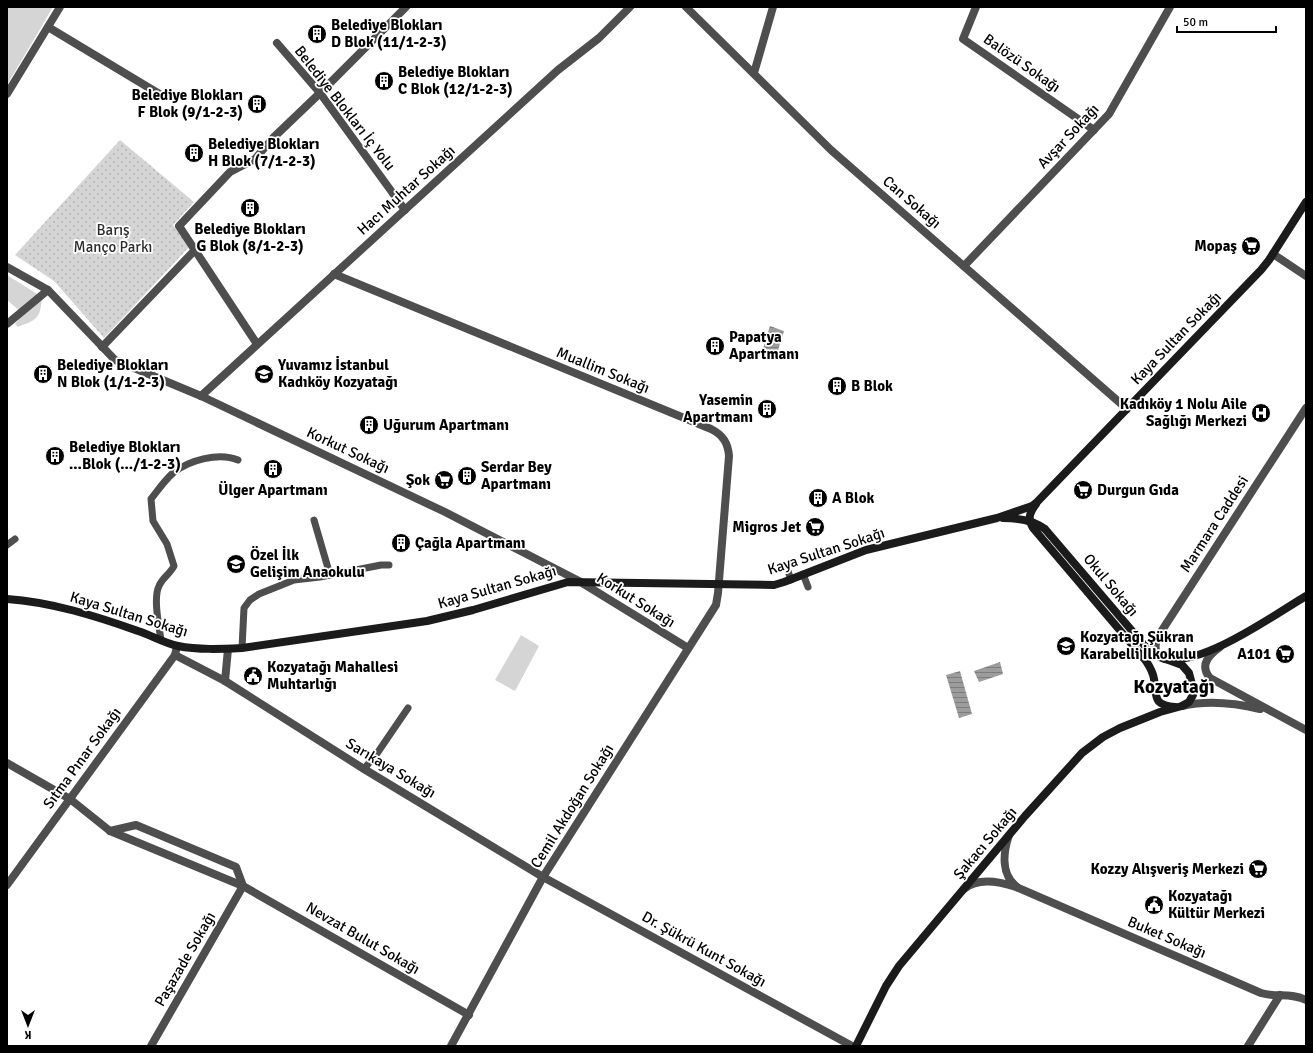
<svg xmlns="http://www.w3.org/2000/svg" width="1313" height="1053" font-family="Signika,sans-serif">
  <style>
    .grass { fill: #d5d5d5 }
    .park { fill: url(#park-dots) }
    .water { fill: url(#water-rules) }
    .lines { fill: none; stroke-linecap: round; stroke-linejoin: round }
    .lane { stroke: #4e4e4e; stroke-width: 7 }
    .street { stroke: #4e4e4e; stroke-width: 8 }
    .secondary { stroke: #1b1b1b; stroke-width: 8 }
    .labels { text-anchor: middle; stroke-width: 3.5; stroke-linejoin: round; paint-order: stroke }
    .poi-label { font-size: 15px; font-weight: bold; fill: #000; stroke: #fff; text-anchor: start }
    .street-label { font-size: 15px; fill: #000; stroke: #fff }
    .park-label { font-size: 15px; fill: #2c2c2c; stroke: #fff }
    .district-label { font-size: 19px; font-weight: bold; fill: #000; stroke: #fff }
  </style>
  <defs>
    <pattern id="park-dots" width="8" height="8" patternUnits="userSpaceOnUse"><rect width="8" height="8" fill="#d5d5d5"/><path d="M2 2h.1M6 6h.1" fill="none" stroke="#b5b5b5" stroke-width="1.8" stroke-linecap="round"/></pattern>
    <pattern id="water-rules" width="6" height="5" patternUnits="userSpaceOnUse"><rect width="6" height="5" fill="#9c9c9c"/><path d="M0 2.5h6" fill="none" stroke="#7d7d7d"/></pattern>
  </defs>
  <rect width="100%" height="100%" fill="#fff"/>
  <g class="grass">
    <path d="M7 7H53L7 85Z"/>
    <path d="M7 275 42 297C40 319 38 319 18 327L15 324 20 318V311L7 300Z"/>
    <path d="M521 635 539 646 515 691 495 680Z"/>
  </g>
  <path class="park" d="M120 140 194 202 173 225 189 247 104 338 54 281 15 255Z"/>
  <g class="water">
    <path d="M770 326 784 331 775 360 761 355Z"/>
    <path d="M1000 662 1003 674 979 682 974 671Z"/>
    <path d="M960 671 972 714 959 718 946 675Z"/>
  </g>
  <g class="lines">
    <g class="lane">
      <path d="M314 520 330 575"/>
      <path d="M7 545 15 539"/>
      <path d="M787 568 791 580"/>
      <path d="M803 574 808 587"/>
      <path d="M161 640C159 626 153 598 159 586 162 578 170 574 174 566L167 544 153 521 151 499C158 490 165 480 173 473 189 460 219 452 238 460"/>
      <path d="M242 648 244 608 250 600 259 594 294 580 320 577 381 565H389"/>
      <path d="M364 769 378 752 408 708"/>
    </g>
    <g class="street">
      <path d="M686 7 831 150 1127 409"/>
      <path d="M976 7 963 39 1094 130"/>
      <path d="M48 27 161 95"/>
      <path d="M277 43 320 93 405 210"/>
      <path d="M754 73 773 7"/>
      <path d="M7 94 60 7"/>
      <path d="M1273 254 1306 276"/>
      <path d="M964 266 1109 114 1170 7"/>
      <path d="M7 267 48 290 115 360 201 396 445 512 579 581 688 648"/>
      <path d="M334 274 711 429C723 435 728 443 729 456L718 593 716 605 543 877 451 1046"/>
      <path d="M7 324 48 290"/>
      <path d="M257 344 179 226 230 172 255 159 273 138 320 93 406 7"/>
      <path d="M102 347 195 250"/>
      <path d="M201 396 558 70 599 38 630 7"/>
      <path d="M1220 647C1209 655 1199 665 1210 678L1306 730"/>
      <path d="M175 655 225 681 364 769 543 877 852 1046"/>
      <path d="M1160 657C1153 651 1155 643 1159 635L1306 408"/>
      <path d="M225 681 228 649"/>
      <path d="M1182 706C1208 700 1235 703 1260 709"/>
      <path d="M7 763 70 799 110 831 243 886 469 1015"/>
      <path d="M110 831 136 825 236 867 243 886 151 1046"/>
      <path d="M1009 835C1003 853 1001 875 1017 887"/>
      <path d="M7 885 175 655 177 646"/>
      <path d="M964 889C978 877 1001 882 1016 887L1261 993C1277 998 1289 992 1306 1000"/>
      <path d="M1248 1046 1280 995"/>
    </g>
    <g class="secondary">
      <path d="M1036 504C1030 512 1027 518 1033 528L1146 661C1150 667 1153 672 1154 679 1157 696 1152 705 1175 707"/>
      <path d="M1003 518C1018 518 1033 520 1045 529L1145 646C1151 652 1157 657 1165 659 1203 666 1274 615 1306 596"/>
      <path d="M7 599C51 602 96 616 138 631 151 635 164 643 178 646 198 650 221 649 242 648L427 621 473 610 568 582 774 585 784 582 866 550 997 518 1032 506 1037 502 1261 270 1269 260 1306 202"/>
      <path d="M856 1046 886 986 899 966 1025 816 1082 753 1103 737 1120 728 1160 712 1182 706 1189 702 1193 695V688L1189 673 1182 665 1163 658"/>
    </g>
  </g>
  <defs>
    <g id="building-disc" transform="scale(1)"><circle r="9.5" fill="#000" stroke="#fff"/><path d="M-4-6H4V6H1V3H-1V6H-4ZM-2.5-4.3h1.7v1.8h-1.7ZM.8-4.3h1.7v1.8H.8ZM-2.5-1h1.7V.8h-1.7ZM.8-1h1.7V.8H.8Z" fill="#fff"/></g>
    <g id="supermarket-disc" transform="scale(1)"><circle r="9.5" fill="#000" stroke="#fff"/><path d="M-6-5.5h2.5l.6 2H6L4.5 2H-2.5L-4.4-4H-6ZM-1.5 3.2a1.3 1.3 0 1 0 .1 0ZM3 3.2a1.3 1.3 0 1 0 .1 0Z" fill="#fff"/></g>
    <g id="school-disc" transform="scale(1)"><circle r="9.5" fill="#000" stroke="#fff"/><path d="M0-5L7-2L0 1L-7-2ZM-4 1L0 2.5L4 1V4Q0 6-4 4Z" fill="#fff"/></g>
    <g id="hospital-disc" transform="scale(1)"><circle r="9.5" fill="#000" stroke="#fff"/><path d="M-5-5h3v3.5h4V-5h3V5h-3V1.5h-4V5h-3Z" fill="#fff"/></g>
    <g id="civic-disc" transform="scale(1)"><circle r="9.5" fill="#000" stroke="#fff"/><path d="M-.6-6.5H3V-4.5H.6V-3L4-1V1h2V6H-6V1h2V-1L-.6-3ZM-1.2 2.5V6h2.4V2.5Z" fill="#fff"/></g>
  </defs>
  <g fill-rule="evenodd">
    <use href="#building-disc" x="317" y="34"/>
    <use href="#building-disc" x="384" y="81"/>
    <use href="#building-disc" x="257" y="104"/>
    <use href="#building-disc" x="194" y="153"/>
    <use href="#building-disc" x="250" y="208"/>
    <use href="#supermarket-disc" x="1251" y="246"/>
    <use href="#building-disc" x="715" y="346"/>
    <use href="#building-disc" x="43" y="374"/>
    <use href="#school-disc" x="264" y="374"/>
    <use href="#building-disc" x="837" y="386"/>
    <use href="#building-disc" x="767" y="409"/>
    <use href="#hospital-disc" x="1261" y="413"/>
    <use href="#building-disc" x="369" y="425"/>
    <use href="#building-disc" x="55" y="456"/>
    <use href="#building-disc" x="273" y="469"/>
    <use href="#building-disc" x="467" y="476"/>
    <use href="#supermarket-disc" x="444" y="480"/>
    <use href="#supermarket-disc" x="1083" y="490"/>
    <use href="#building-disc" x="818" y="498"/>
    <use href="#supermarket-disc" x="815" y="527"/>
    <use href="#building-disc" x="401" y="543"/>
    <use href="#school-disc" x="236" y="564"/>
    <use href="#school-disc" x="1066" y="646"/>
    <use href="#supermarket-disc" x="1285" y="654"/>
    <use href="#civic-disc" x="253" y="676"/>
    <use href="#supermarket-disc" x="1258" y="869"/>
    <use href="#civic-disc" x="1154" y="905"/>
  </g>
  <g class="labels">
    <g class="poi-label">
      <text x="331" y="30">Belediye Blokları<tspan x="331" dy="17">D Blok (11/1-2-3)</tspan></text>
      <text x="398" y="77">Belediye Blokları<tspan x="398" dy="17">C Blok (12/1-2-3)</tspan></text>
      <text x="243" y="100" text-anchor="end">Belediye Blokları<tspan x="243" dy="17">F Blok (9/1-2-3)</tspan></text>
      <text x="208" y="149">Belediye Blokları<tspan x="208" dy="17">H Blok (7/1-2-3)</tspan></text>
      <text x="250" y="234" text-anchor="middle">Belediye Blokları<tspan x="250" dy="17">G Blok (8/1-2-3)</tspan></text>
      <text x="1237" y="251" text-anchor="end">Mopaş</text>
      <text x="729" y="342">Papatya<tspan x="729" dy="17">Apartmanı</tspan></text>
      <text x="57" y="370">Belediye Blokları<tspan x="57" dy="17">N Blok (1/1-2-3)</tspan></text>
      <text x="278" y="370">Yuvamız İstanbul<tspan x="278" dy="17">Kadıköy Kozyatağı</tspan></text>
      <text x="851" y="391">B Blok</text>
      <text x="753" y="405" text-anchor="end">Yasemin<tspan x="753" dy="17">Apartmanı</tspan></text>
      <text x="1247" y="409" text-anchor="end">Kadıköy 1 Nolu Aile<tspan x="1247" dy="17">Sağlığı Merkezi</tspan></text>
      <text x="383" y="430">Uğurum Apartmanı</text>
      <text x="69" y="452">Belediye Blokları<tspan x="69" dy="17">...Blok (.../1-2-3)</tspan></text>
      <text x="481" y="472">Serdar Bey<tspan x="481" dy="17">Apartmanı</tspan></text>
      <text x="430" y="485" text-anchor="end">Şok</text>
      <text x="273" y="495" text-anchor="middle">Ülger Apartmanı</text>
      <text x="1097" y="495">Durgun Gıda</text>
      <text x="832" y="503">A Blok</text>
      <text x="801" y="532" text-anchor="end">Migros Jet</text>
      <text x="415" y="548">Çağla Apartmanı</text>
      <text x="250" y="560">Özel İlk<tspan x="250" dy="17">Gelişim Anaokulu</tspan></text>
      <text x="1080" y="642">Kozyatağı Şükran<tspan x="1080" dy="17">Karabelli İlkokulu</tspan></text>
      <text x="1271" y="659" text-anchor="end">A101</text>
      <text x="267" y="672">Kozyatağı Mahallesi<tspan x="267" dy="17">Muhtarlığı</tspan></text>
      <text x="1244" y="874" text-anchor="end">Kozzy Alışveriş Merkezi</text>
      <text x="1168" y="901">Kozyatağı<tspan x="1168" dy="17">Kültür Merkezi</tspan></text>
    </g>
    <g class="street-label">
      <text transform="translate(1022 63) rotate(35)" y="5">Balözü Sokağı</text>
      <text transform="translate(345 108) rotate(52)" y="5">Belediye Blokları İç Yolu</text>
      <text transform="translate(1068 136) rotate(-47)" y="5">Avşar Sokağı</text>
      <text transform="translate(406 190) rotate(-42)" y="5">Hacı Muhtar Sokağı</text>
      <text transform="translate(912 202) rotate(41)" y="5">Can Sokağı</text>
      <text transform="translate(1176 338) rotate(-46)" y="5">Kaya Sultan Sokağı</text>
      <text transform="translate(603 370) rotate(22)" y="5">Muallim Sokağı</text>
      <text transform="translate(348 450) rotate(25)" y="5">Korkut Sokağı</text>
      <text transform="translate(1214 524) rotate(-57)" y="5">Marmara Caddesi</text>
      <text transform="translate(826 551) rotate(-18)" y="5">Kaya Sultan Sokağı</text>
      <text transform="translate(1111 585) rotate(50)" y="5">Okul Sokağı</text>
      <text transform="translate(497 587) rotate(-16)" y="5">Kaya Sultan Sokağı</text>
      <text transform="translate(636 600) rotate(32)" y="5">Korkut Sokağı</text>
      <text transform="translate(129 614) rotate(17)" y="5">Kaya Sultan Sokağı</text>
      <text transform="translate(82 758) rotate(-54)" y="5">Sıtma Pınar Sokağı</text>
      <text transform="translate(391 768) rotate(31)" y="5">Sarıkaya Sokağı</text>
      <text transform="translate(572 806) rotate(-58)" y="5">Cemil Akdoğan Sokağı</text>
      <text transform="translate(985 843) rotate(-50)" y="5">Şakacı Sokağı</text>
      <text transform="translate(1167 937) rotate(23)" y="5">Buket Sokağı</text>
      <text transform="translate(363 938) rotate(30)" y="5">Nevzat Bulut Sokağı</text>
      <text transform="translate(704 949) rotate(29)" y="5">Dr. Şükrü Kunt Sokağı</text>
      <text transform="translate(185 959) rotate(-60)" y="5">Paşazade Sokağı</text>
    </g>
    <g class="park-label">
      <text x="113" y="235">Barış<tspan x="113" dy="17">Manço Parkı</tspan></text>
    </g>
    <g class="district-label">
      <text x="1174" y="693">Kozyatağı</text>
    </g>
  </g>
  <rect width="1313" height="1053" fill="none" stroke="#000000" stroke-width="16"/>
  <g transform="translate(28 1025) rotate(180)" stroke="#ffffff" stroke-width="3" paint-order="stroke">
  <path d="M0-3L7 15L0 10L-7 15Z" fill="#000000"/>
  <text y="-6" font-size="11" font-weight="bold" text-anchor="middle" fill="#000000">K</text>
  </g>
  <path d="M1177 26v6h99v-6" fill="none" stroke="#000000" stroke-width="2"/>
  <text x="1183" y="26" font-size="12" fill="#000000" stroke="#ffffff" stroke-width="3" paint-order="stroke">50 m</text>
</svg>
